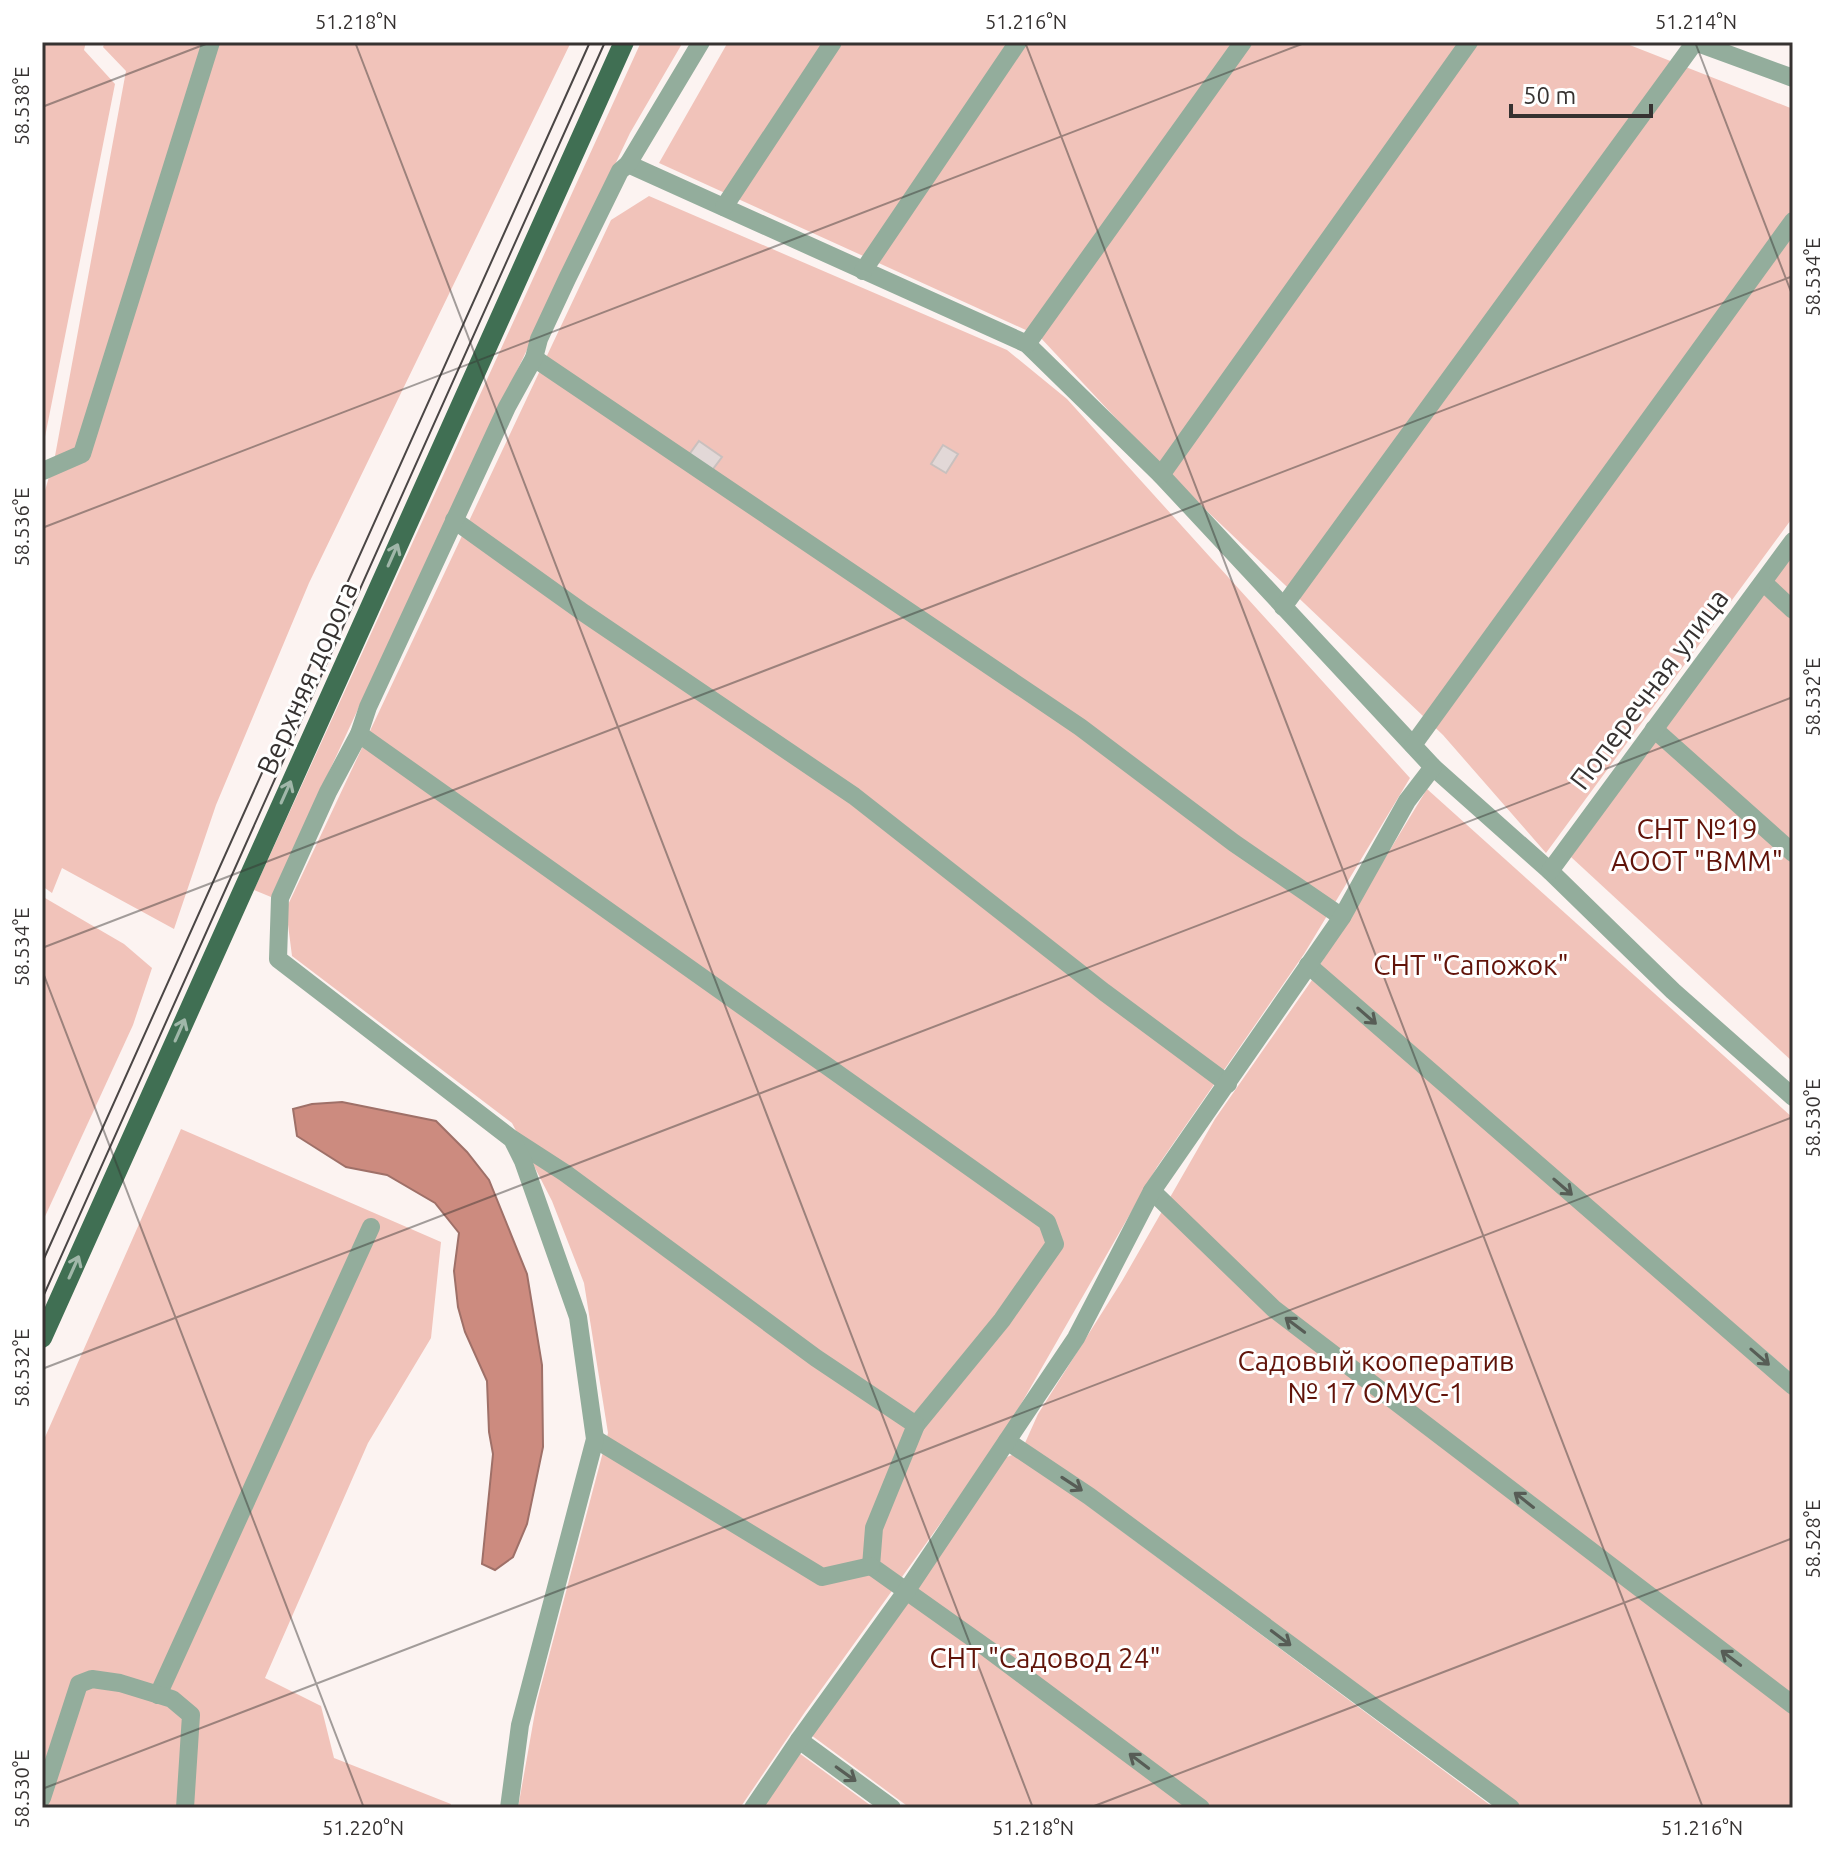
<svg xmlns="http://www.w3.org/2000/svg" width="1835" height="1850" font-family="Ubuntu,sans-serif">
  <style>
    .green { fill: #f1c3ba }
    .water { fill: #cc8b7f; stroke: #9f7068; stroke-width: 2 }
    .building { fill: #e2d8d7; stroke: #c9c0be; stroke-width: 2 }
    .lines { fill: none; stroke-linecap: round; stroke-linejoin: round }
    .minor { stroke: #93ad9c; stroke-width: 18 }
    .major { stroke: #406f53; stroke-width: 20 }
    .tram { stroke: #4a4645; stroke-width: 2 }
    .oneway { stroke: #a0b7a9 }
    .oneway2 { stroke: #575d56 }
    .ticks { fill: none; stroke: #363231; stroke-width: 2; stroke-opacity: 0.45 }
    .labels { text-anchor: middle; stroke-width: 6; stroke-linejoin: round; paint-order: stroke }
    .street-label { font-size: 28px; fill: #363231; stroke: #fff }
    .park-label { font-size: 28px; fill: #611309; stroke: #fff }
    .neatline { fill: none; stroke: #363231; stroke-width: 3 }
    .ticks-label { font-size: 20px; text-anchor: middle; fill: #363231 }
  </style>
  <rect width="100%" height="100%" fill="#fcf3f1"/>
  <g class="green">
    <path d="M42 42H86L84 50 115 84 42 452Z"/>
    <path d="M105 42H571L309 583 216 805 174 929 62 868 52 893 42 886V501L55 456 126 71 103 47Z"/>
    <path d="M641 42H683L630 133 428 558 271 897 254 890Z"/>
    <path d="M728 42H1622L1793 109V517L1546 853 1443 735 1168 474 1039 336 659 163Z"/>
    <path d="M649 196 1007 350 1067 399 1410 778 1304 954 1157 1167 1001 1439 805 1712 740 1808H518L537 1701 608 1433 584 1283 552 1201 512 1123 292 956 286 909 611 220Z"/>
    <path d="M1793 551V1062L1571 857Z"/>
    <path d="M1427 789 1793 1118V1374L1318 968Z"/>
    <path d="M45 898 124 944 152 968 133 1025 42 1223V905Z"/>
    <path d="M1312 980 1793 1392V1808H1522L1025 1443 1038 1414 1122 1281 1215 1119Z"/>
    <path d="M181 1129 441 1242 431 1338 368 1443 265 1678 321 1706 334 1758 451 1804 450 1808H42V1444Z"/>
    <path d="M1017 1453 1494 1808H910L811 1735 1002 1459Z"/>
    <path d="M799 1753 874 1808H762Z"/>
  </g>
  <path class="water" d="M342 1102 436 1121 467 1152 489 1180 527 1274 542 1365 543 1447 527 1524 513 1557 495 1570 482 1564 493 1454 489 1432 487 1381 465 1332 458 1307 454 1271 459 1233 435 1203 387 1175 346 1167 297 1136 293 1109 312 1104Z"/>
  <g class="building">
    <path d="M699 441 722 457 710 473 688 456Z"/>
    <path d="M943 445 958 454 946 473 931 464Z"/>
  </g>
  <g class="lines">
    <g class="minor">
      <path d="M1695 42 1793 78"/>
      <path d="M628 164 1027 344 1161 475 1433 767 1550 871 1673 991 1793 1097"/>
      <path d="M724 207 833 42"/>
      <path d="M863 271 1018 42"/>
      <path d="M1027 344 1243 42"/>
      <path d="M534 358 1080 727 1234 843 1342 917"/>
      <path d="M43 471 82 454 211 42"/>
      <path d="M1161 475 1469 42"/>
      <path d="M454 520 584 613 854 796 1104 992 1228 1084"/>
      <path d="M1764 583 1793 610"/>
      <path d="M1283 607 1695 42"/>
      <path d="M1654 729 1793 853"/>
      <path d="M359 734 1047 1222 1055 1244 1002 1320 916 1425"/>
      <path d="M1413 745 1793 221"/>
      <path d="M1550 871 1793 541"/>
      <path d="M1308 965 1793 1386"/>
      <path d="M514 1140 565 1173 816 1358 916 1425 874 1528 871 1566 988 1649 1201 1808"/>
      <path d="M1152 1191 1274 1309 1793 1705"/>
      <path d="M595 1439 822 1577 871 1566"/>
      <path d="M1007 1441 1089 1496 1511 1808"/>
      <path d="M158 1695 371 1227"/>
      <path d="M799 1740 892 1808"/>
      <path d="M42 1798 79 1684 92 1679 120 1683 172 1699 191 1715 185 1808"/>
      <path d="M509 1808 520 1725 595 1439 578 1317 523 1161 512 1139 278 959 280 898 328 792 359 734 368 707 507 407 534 358 539 339 567 279 620 171 628 164 701 42"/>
      <path d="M753 1808 799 1740 907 1590 1076 1338 1152 1191 1342 917 1407 801 1433 767"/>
    </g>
    <path class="major" d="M42 1338 624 42"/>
    <g class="tram">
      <path d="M42 1263 590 42"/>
      <path d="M42 1299 605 42"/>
    </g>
  </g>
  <defs><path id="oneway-shaft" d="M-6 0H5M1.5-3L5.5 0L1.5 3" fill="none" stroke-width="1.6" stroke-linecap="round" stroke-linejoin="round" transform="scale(2)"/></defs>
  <g class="oneway">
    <use href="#oneway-shaft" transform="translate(393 555) rotate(-66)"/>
    <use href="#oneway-shaft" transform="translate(286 792) rotate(-66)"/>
    <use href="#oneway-shaft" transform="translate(180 1030) rotate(-66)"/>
    <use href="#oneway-shaft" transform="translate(74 1267) rotate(-66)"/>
  </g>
  <g class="oneway2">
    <use href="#oneway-shaft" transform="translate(1367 1016) rotate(41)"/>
    <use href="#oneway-shaft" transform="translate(1563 1187) rotate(41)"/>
    <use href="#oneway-shaft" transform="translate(1295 1325) rotate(-143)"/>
    <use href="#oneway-shaft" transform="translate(1760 1357) rotate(41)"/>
    <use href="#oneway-shaft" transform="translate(1072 1484) rotate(33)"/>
    <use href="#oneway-shaft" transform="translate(1524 1500) rotate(-142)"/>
    <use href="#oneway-shaft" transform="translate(1281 1638) rotate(37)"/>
    <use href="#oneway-shaft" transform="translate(1731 1658) rotate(-143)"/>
    <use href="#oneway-shaft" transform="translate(1139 1761) rotate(-143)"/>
    <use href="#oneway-shaft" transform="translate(846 1774) rotate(36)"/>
  </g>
  <path class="ticks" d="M355 42 1033 1808M1025 42 1703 1808M1695 42 1793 297M42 107 211 42M42 528 1307 42M42 948 1793 276M42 970 364 1808M42 1369 1793 697M42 1789 1793 1117M1089 1808 1793 1538"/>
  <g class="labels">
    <g class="street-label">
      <text transform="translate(307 678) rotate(-66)" y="10">Верхняя дорога</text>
      <text transform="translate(1649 689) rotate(-53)" y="10">Поперечная улица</text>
    </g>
    <g class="park-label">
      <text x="1697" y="839">СНТ №19<tspan x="1697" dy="32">АООТ "ВММ"</tspan></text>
      <text x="1471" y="975">СНТ "Сапожок"</text>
      <text x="1376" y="1371">Садовый кооператив<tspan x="1376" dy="32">№ 17 ОМУС-1</tspan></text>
      <text x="1045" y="1668">СНТ "Садовод 24"</text>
    </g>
  </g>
  <rect width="1835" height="1850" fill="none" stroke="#ffffff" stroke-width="88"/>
  <path d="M1511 104v12h140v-12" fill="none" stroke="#363231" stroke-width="4"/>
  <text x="1523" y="104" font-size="24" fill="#363231" stroke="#ffffff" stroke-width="6" paint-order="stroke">50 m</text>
  <rect x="44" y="44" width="1747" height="1762" class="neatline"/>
  <g class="ticks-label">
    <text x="356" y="29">51.218°N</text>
    <text x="1026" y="29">51.216°N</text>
    <text x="1696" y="29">51.214°N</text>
    <text transform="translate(22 106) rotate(-90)" y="7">58.538°E</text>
    <text transform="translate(1813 277) rotate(-90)" y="7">58.534°E</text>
    <text transform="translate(22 527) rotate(-90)" y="7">58.536°E</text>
    <text transform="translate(1813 697) rotate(-90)" y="7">58.532°E</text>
    <text transform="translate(22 947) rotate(-90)" y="7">58.534°E</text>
    <text transform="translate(1813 1118) rotate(-90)" y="7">58.530°E</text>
    <text transform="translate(22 1368) rotate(-90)" y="7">58.532°E</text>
    <text transform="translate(1813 1539) rotate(-90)" y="7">58.528°E</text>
    <text transform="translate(22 1789) rotate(-90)" y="7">58.530°E</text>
    <text x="363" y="1835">51.220°N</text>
    <text x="1033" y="1835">51.218°N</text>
    <text x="1702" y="1835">51.216°N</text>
  </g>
</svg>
